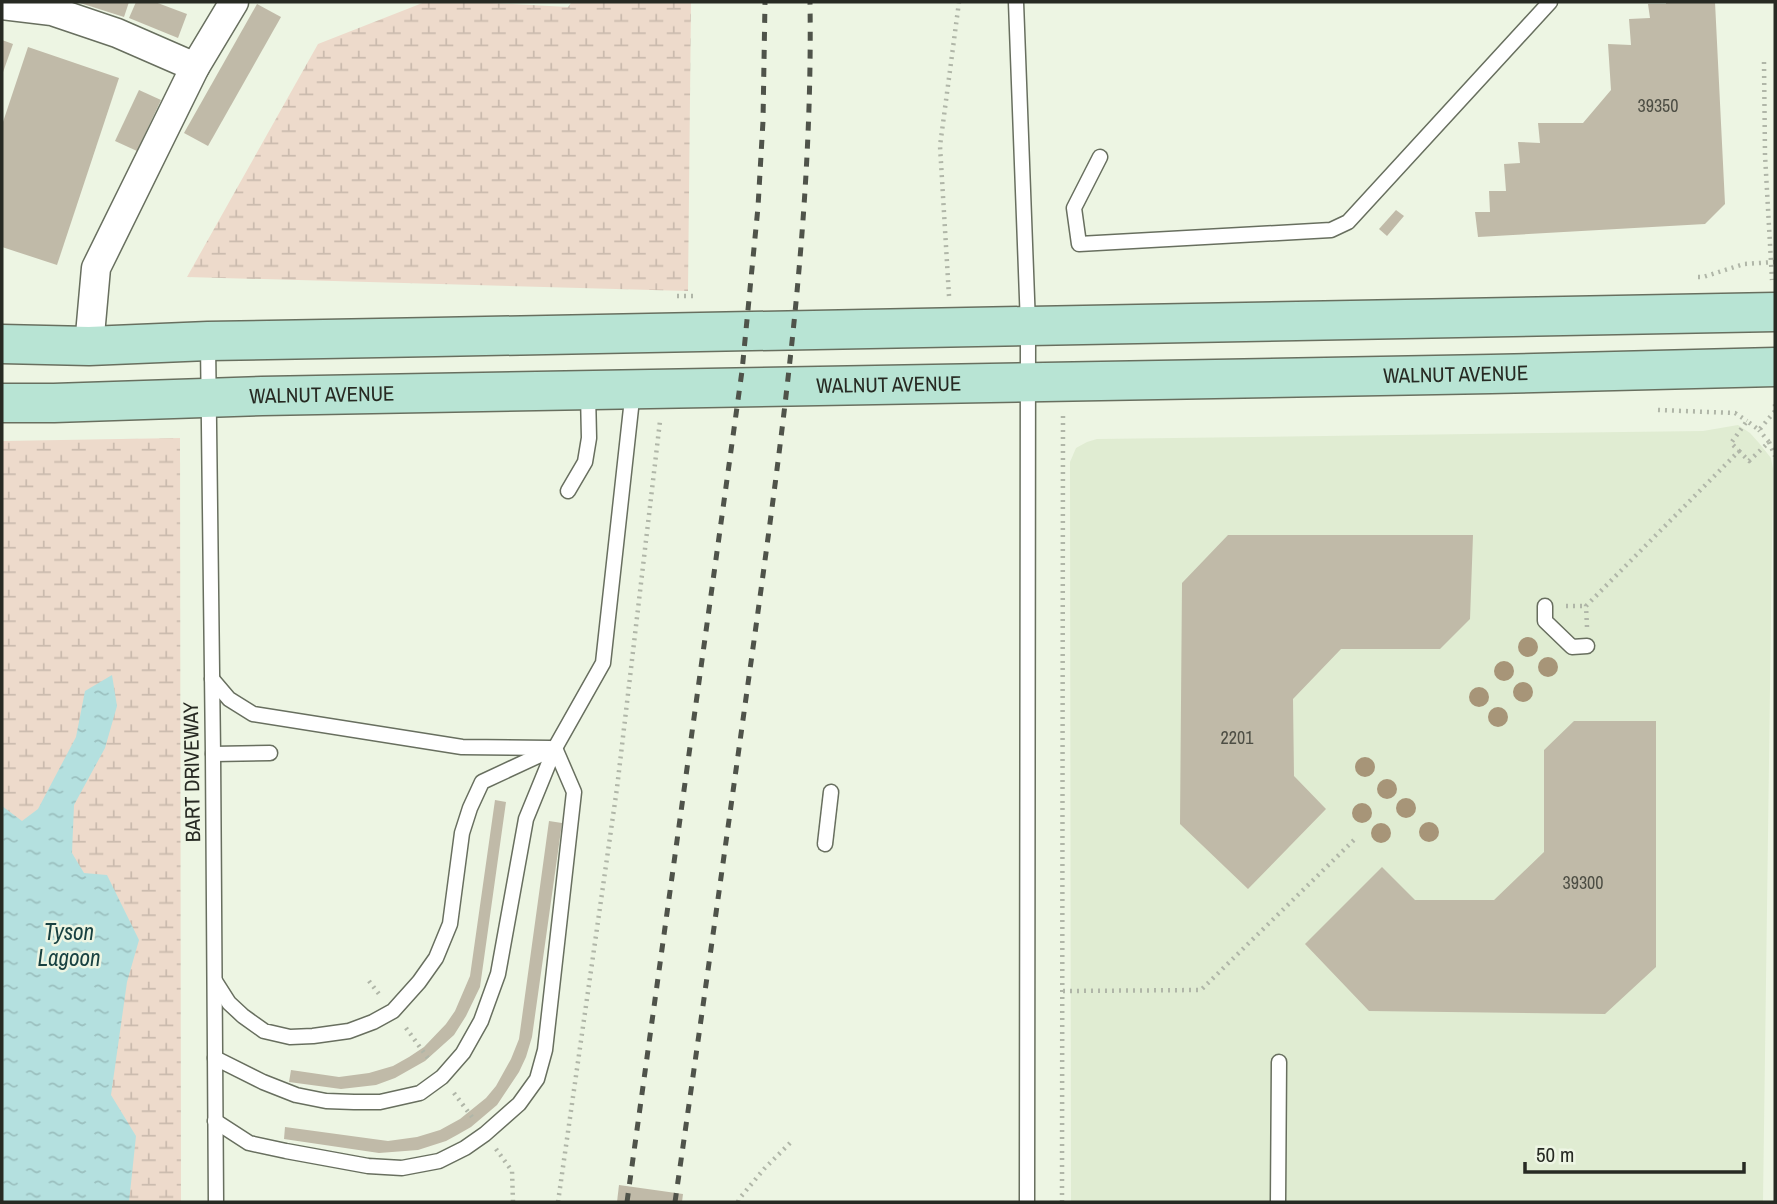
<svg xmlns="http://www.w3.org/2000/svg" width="1777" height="1204" font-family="'Archivo Narrow',sans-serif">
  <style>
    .built { fill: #e0ecd2 }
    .wetland { fill: url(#wetland-marsh) }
    .water { fill: url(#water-ripples) }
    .building { fill: #c0baa8 }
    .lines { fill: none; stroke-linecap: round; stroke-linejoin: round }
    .lane-casing { stroke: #686f5f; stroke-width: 17 }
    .street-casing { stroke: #686f5f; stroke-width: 31 }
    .secondary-casing { stroke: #686f5f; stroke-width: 41 }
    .path { stroke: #b0b6a8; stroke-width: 4.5; stroke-dasharray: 2 5; stroke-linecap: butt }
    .lane { stroke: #fff; stroke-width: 14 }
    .street { stroke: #fff; stroke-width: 28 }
    .secondary { stroke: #b8e4d4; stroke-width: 38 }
    .rail { stroke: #4f534a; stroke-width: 5; stroke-dasharray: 9 9; stroke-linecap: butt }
    .tree { fill: #a79578 }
    .labels { text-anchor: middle; stroke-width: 5; stroke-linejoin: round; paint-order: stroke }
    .number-label { font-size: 18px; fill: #4d4e44 }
    .street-label { font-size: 21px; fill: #272a23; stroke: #edf5e3 }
    .water-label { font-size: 23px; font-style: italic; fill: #184141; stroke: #edf5e3 }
  </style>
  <defs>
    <pattern id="wetland-marsh" width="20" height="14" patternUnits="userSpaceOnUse" patternTransform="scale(1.75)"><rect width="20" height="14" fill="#eddacb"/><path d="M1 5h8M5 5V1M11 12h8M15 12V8" fill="none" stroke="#cbbbae"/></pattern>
    <pattern id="water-ripples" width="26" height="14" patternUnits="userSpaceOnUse" patternTransform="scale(1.75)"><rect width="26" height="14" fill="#b4e0df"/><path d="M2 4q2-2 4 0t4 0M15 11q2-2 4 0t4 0" fill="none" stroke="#9bc0bf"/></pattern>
  </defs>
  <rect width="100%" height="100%" fill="#edf5e3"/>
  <path class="built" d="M1738 425 1750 433 1759 443 1771 458 1773 469 1763 1202H1071L1070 462 1076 448 1087 442 1097 439 1703 431Z"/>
  <g class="wetland">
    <path d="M425 2H473L568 7 572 2H691L688 291 187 277 318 44Z"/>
    <path d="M180 438 181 1202H2V441Z"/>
  </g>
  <path class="water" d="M112 675 117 706 105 748 74 805 72 853 84 873 107 875 139 940 127 982 111 1095 136 1136 129 1202H2V806L22 821 38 809 76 737 85 691Z"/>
  <g class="building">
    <path d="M77 2H129L124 17Z"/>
    <path d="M136 2H155L187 14 178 38 129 18Z"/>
    <path d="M1666 2H1715L1725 204 1705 224 1478 237 1475 212H1490L1489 191H1506L1504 164 1520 163 1518 142 1540 143 1538 123H1583L1611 90 1608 44 1631 45 1629 19 1650 18 1648 4H1666Z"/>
    <path d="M257 4 281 17 208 146 184 133Z"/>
    <path d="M2 40 13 44 2 75Z"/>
    <path d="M28 47 119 78 57 265 2 247V125Z"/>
    <path d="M139 90 161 100 137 151 115 141Z"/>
    <path d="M1396 210 1404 216 1387 236 1379 229Z"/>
    <path d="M1228 535H1473L1470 619 1440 649H1341L1293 699 1294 776 1326 809 1248 889 1180 824 1182 583Z"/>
    <path d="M1574 721H1656V967L1605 1014 1369 1011 1305 944 1382 867 1415 900H1494L1544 852V750Z"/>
    <path d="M495 800 506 802 480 987 466 1016 454 1035 425 1061 395 1078 376 1085 341 1089 289 1082 291 1070 339 1077 369 1073 393 1066 409 1057 424 1047 446 1024 455 1011 470 976Z"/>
    <path d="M549 821 562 823 532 1037 526 1057 519 1072 497 1105 471 1127 457 1135 446 1141 418 1150 379 1153 284 1139 285 1127 388 1141 417 1137 440 1130 460 1119 486 1098 496 1086 511 1059 519 1039Z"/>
    <path d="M619 1185 683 1194 682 1202H617Z"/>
  </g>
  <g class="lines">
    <g class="lane-casing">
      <g id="lane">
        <path d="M1016 2 1028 325 1027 1202"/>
        <path d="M1100 157 1074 208 1079 244 1331 230 1348 222 1550 2"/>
        <path d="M208 343 213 754 216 1202"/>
        <path d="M568 491 585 462 589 438 588 393"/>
        <path d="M1545 606V621L1572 647 1587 646"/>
        <path d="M212 679 229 699 253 714 462 747 550 748"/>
        <path d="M213 754 270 753"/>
        <path d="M825 844 831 792"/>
        <path d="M215 981 229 1003 243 1016 264 1031 290 1037 313 1036 349 1031 373 1022 393 1011 419 982 436 958 450 924 462 833 470 808 482 782 555 748"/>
        <path d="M215 1058 263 1082 296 1095 326 1101 354 1102H380L420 1093 442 1077 463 1053 481 1021 498 974 526 819 555 748 603 663 633 390"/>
        <path d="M215 1121 249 1143 286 1151 368 1166 402 1168 439 1161 465 1148 485 1134 519 1104 537 1079 545 1050 574 792 555 748"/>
        <path d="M1278 1202 1279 1062"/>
      </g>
    </g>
    <g class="street-casing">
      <g id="street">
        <path d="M2 5 52 11 117 33 195 67"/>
        <path d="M89 346 96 268 195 67 234 2"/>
      </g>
    </g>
    <g class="secondary-casing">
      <g id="secondary">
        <path d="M2 344 89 346 208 341 435 337 1775 312"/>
        <path id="s1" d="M2 403H54L262 396 1491 374 1775 367"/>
      </g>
    </g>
    <g class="path">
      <path d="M1764 62 1765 155 1772 280"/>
      <path d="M1698 277H1703L1744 264 1775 262"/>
      <path d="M677 296H696"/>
      <path d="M949 296 940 146 959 2"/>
      <path d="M1658 410 1735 413 1747 421"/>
      <path d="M1769 442 1775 456"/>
      <path d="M1739 451 1749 461 1769 442 1759 430"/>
      <path d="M1566 606H1586"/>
      <path d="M1587 627 1586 606 1739 451 1731 443 1747 421 1759 430 1775 411V400"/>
      <path d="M369 981 379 994"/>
      <path d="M1063 991 1201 990 1355 839"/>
      <path d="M406 1028 430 1061"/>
      <path d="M454 1093 472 1117"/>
      <path d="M496 1149 512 1171 513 1202"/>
      <path d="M558 1202 617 788 660 421"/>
      <path d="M738 1202 739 1199 764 1169 791 1142"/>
      <path d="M1062 1202 1063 416"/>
    </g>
    <use href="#lane" class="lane"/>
    <use href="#street" class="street"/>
    <use href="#secondary" class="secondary"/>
    <g class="rail">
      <path d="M627 1202 742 371 758 207 763 121 765 2"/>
      <path d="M675 1202C703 1008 730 813 757 619 785 414 813 209 810 2"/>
    </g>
  </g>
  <g class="tree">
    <circle cx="1528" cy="647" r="10"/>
    <circle cx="1548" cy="667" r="10"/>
    <circle cx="1504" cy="671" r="10"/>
    <circle cx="1523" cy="692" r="10"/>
    <circle cx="1479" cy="697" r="10"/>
    <circle cx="1498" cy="717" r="10"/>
    <circle cx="1365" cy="767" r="10"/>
    <circle cx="1387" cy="789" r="10"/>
    <circle cx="1406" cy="808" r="10"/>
    <circle cx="1362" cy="813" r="10"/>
    <circle cx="1429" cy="832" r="10"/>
    <circle cx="1381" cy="833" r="10"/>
  </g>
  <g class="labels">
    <g class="number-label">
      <text x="1658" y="112">39350</text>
      <text x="1237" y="744">2201</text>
      <text x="1583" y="889">39300</text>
    </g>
    <g class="street-label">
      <text dy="7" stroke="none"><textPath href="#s1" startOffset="1454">WALNUT AVENUE</textPath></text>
      <text dy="7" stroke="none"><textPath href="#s1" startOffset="887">WALNUT AVENUE</textPath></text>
      <text dy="7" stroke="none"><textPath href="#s1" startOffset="320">WALNUT AVENUE</textPath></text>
      <text transform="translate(192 772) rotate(-91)" y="7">BART DRIVEWAY</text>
    </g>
    <g class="water-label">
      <text x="69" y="940">Tyson<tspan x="69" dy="26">Lagoon</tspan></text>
    </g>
  </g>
  <rect width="1777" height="1204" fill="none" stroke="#272a23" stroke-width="7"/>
  <path d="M1525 1162v10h219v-10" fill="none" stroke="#272a23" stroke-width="3.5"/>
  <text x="1536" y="1162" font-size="21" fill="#272a23" stroke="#edf5e3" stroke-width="5" paint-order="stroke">50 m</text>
</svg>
